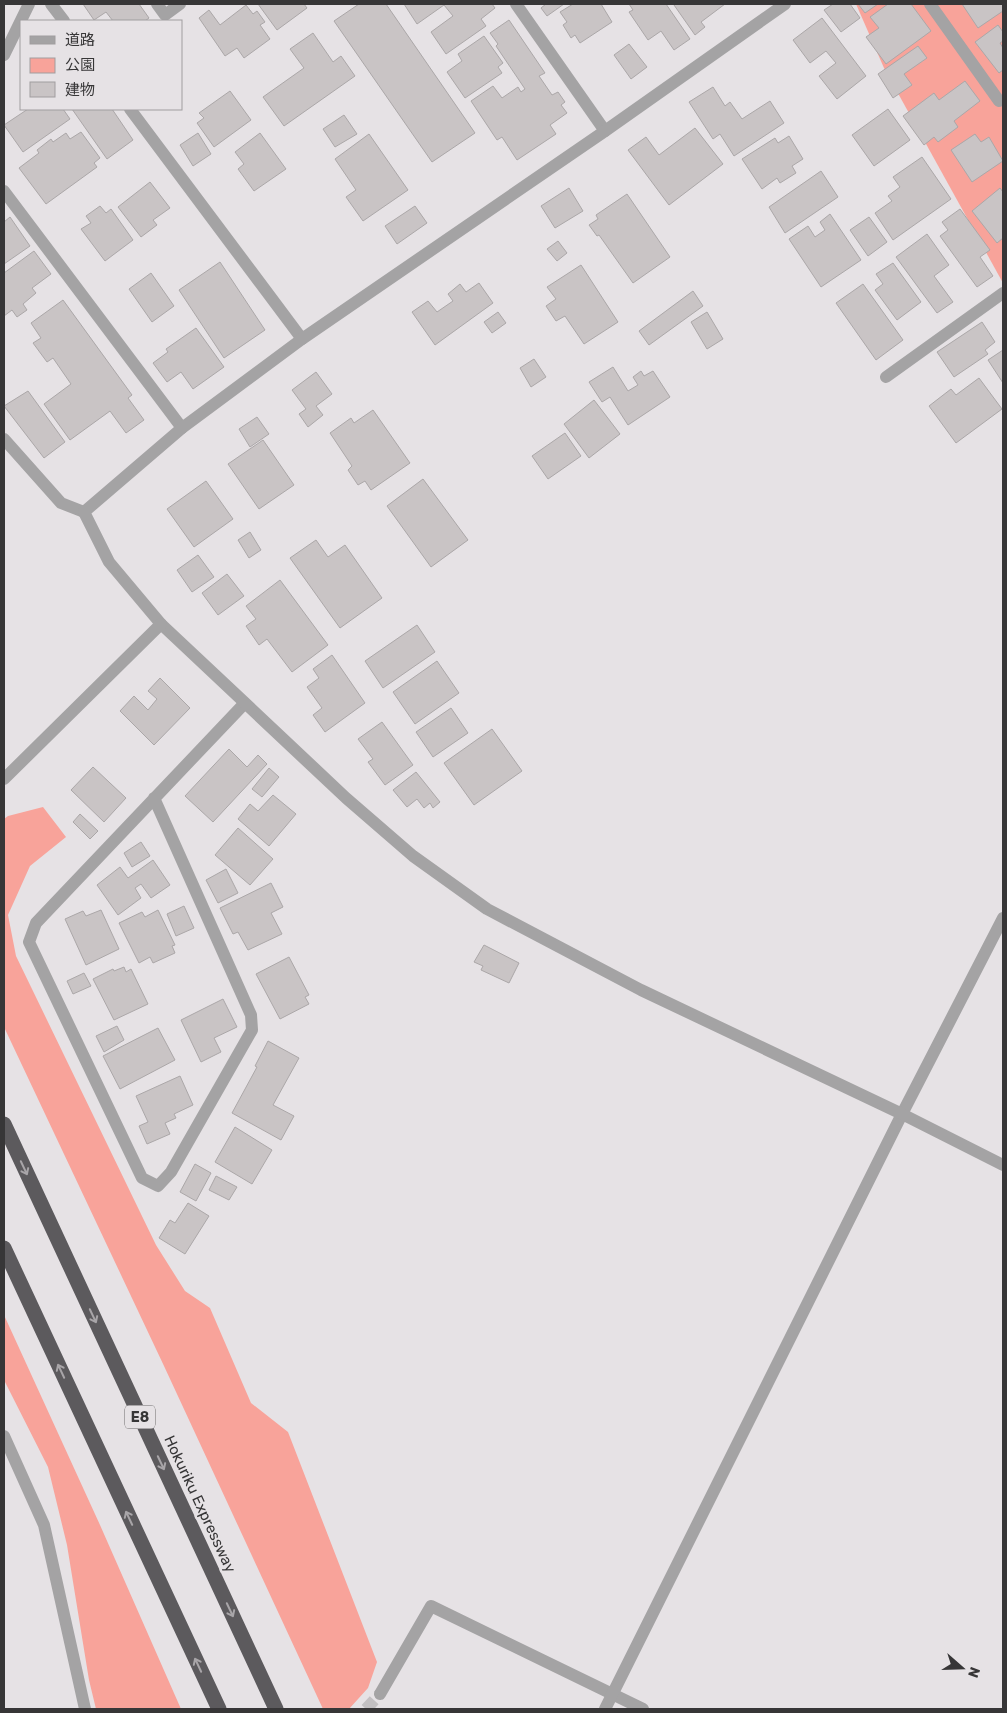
<svg xmlns="http://www.w3.org/2000/svg" width="1007" height="1713" font-family="Rubik,'Noto Sans JP',sans-serif">
  <style>
    .green { fill: #f8a39a }
    .building { fill: #c9c4c5; stroke: #aba7a8 }
    .lines { fill: none; stroke-linecap: round; stroke-linejoin: round }
    .minor-tunnel { stroke: #c3c0c2; stroke-width: 12; stroke-dasharray: 12 6; stroke-linecap: butt }
    .minor { stroke: #a4a3a4; stroke-width: 12 }
    .tertiary { stroke: #a4a3a4; stroke-width: 12 }
    .motorway { stroke: #5c5a5d; stroke-width: 15 }
    .oneway { stroke: #a8a5a8 }
    .labels { text-anchor: middle; stroke-width: 5; stroke-linejoin: round; paint-order: stroke }
    .shield { fill: #e6e2e5; stroke: #6c6a6b; stroke-width: 1 }
    .shield-label { font-size: 14px; font-weight: bold; fill: #373637 }
    .street-label { font-size: 15px; fill: #373637; stroke: #e6e2e5 }
  </style>
  <rect width="100%" height="100%" fill="#e6e2e5"/>
  <g class="green">
    <path d="M856 4H1003V283L884 68Z"/>
    <path d="M43 807 66 837 30 866 8 915 16 956 156 1245 185 1291 210 1308 251 1403 288 1432 377 1662 368 1688 349 1709H323L164 1366 4 1027V819L8 816Z"/>
    <path d="M4 1315 100 1525 181 1709H96L89 1680 67 1545 48 1467 4 1380Z"/>
  </g>
  <g class="building">
    <path d="M83 4H139L149 18 145 21H113L106 12 94 20Z"/>
    <path d="M258 4H304L307 8 277 30Z"/>
    <path d="M359 4H386L475 133 432 162 334 21Z"/>
    <path d="M404 4H492L495 8 481 19 486 26 446 54 431 32 453 16 444 5 417 24Z"/>
    <path d="M546 4H564L547 16 541 8Z"/>
    <path d="M573 4H601L612 22 580 43 575 35 571 38 563 25 567 22 560 12Z"/>
    <path d="M629 4H666L690 39 674 50 661 31 648 40 629 12 633 10Z"/>
    <path d="M675 4H725L701 22 705 27 695 35 674 5Z"/>
    <path d="M833 4H850L860 18 841 32 824 10Z"/>
    <path d="M858 4H878L865 13Z"/>
    <path d="M888 4H911L931 31 886 64 866 37 879 28 870 17Z"/>
    <path d="M962 4H1003V11L978 28Z"/>
    <path d="M246 5 253 14 257 11 265 22 260 25 270 39 244 58 237 48 225 56 199 18 209 10 220 25Z"/>
    <path d="M822 18 866 76 837 99 819 76 836 63 826 51 810 63 793 40Z"/>
    <path d="M509 20 545 73 539 76 552 95 558 92 565 102 561 105 567 113 550 125 556 134 517 160 502 137 497 140 471 101 493 86 502 98 518 87 521 92 525 89 496 46 498 44 490 33Z"/>
    <path d="M998 25 1003 32V41L1000 43 1003 48V70L999 73 975 42Z"/>
    <path d="M313 33 333 62 341 56 355 76 284 126 263 97 304 68 290 49Z"/>
    <path d="M484 36 503 63 498 67 502 73 465 98 447 72 462 61 458 54Z"/>
    <path d="M629 44 647 67 631 79 614 55Z"/>
    <path d="M918 46 927 58 904 74 912 85 893 98 878 74Z"/>
    <path d="M965 81 980 101 954 121 958 127 938 142 934 137 924 145 903 116 934 93 939 100Z"/>
    <path d="M713 87 725 106 730 102 742 119 770 101 784 123 734 156 720 134 713 139 689 102Z"/>
    <path d="M230 91 251 120 214 147 197 123 204 118 199 113Z"/>
    <path d="M28 109H63L70 119 23 152 4 125Z"/>
    <path d="M72 109H112L133 140 107 159Z"/>
    <path d="M888 109 910 140 874 166 852 135Z"/>
    <path d="M344 115 357 134 335 147 323 129Z"/>
    <path d="M695 128 723 164 669 205 628 150 646 137 659 155Z"/>
    <path d="M81 132 100 158 94 163 97 167 46 204 19 168 39 153 37 150 51 139 53 142 66 133 70 139Z"/>
    <path d="M198 133 211 154 193 166 180 145Z"/>
    <path d="M260 133 286 169 254 191 238 169 244 164 235 152Z"/>
    <path d="M369 134 408 190 363 221 346 197 356 190 335 159Z"/>
    <path d="M975 134 981 142 989 137 1003 161 972 182 951 150Z"/>
    <path d="M789 136 803 159 792 166 796 173 780 183 777 178 762 189 742 159 775 138 778 143Z"/>
    <path d="M922 157 951 199 893 240 875 213 892 201 888 196 900 187 893 177Z"/>
    <path d="M821 171 838 197 785 233 769 207Z"/>
    <path d="M150 182 170 208 153 220 157 225 141 237 118 207Z"/>
    <path d="M569 188 583 211 555 228 541 206Z"/>
    <path d="M1000 188 1003 192V238L997 243 972 211Z"/>
    <path d="M627 194 670 257 633 283 599 235 597 236 589 225 598 219 596 215Z"/>
    <path d="M100 206 106 213 111 209 133 240 105 261 81 229 91 223 86 216Z"/>
    <path d="M415 206 427 223 397 244 385 226Z"/>
    <path d="M960 209 990 250 980 257 993 276 977 287 940 236 948 230 942 222Z"/>
    <path d="M830 214 861 260 821 287 789 239 808 226 815 237 825 230 820 222Z"/>
    <path d="M10 217 30 246 4 264V222Z"/>
    <path d="M869 217 887 242 868 256 850 230Z"/>
    <path d="M927 234 949 265 934 276 953 302 937 313 896 257Z"/>
    <path d="M558 241 567 253 557 261 547 249Z"/>
    <path d="M34 251 51 274 32 288 36 293 23 304 27 310 17 317 12 310 4 316V273Z"/>
    <path d="M220 262 265 330 224 358 179 290Z"/>
    <path d="M893 263 921 302 897 320 875 290 883 284 876 274Z"/>
    <path d="M581 265 618 322 584 344 565 316 556 321 546 306 556 299 547 287Z"/>
    <path d="M151 273 174 306 152 322 129 289Z"/>
    <path d="M479 283 493 303 435 345 412 312 428 301 437 312 453 301 448 294 460 284 466 292Z"/>
    <path d="M863 284 903 340 876 360 836 303Z"/>
    <path d="M693 291 703 306 649 345 639 331Z"/>
    <path d="M63 300 132 395 128 398 144 420 126 433 110 411 70 440 44 404 71 384 53 358 47 362 33 343 41 338 31 323Z"/>
    <path d="M498 312 506 323 492 333 484 322Z"/>
    <path d="M707 312 723 339 707 349 691 322Z"/>
    <path d="M982 322 995 342 985 350 988 354 954 377 937 352Z"/>
    <path d="M196 328 224 367 193 389 181 372 167 382 153 363 168 352 166 349Z"/>
    <path d="M1003 350V383L988 360Z"/>
    <path d="M534 359 546 377 531 387 520 368Z"/>
    <path d="M613 367 628 391 638 385 633 377 641 371 644 376 653 371 670 397 628 425 610 397 602 402 589 382Z"/>
    <path d="M316 372 332 394 316 406 323 415 308 427 299 414 306 409 292 390Z"/>
    <path d="M979 378 1002 409 956 443 929 406 951 389 956 395Z"/>
    <path d="M28 391 65 442 44 458 4 406Z"/>
    <path d="M594 400 620 434 589 458 564 424Z"/>
    <path d="M373 410 410 463 371 490 365 481 358 485 348 470 352 466 330 433 351 418 354 423Z"/>
    <path d="M257 417 269 434 250 447 239 429Z"/>
    <path d="M565 433 581 456 548 479 532 456Z"/>
    <path d="M263 440 294 485 259 509 228 464Z"/>
    <path d="M423 479 468 540 431 567 387 506Z"/>
    <path d="M206 481 233 519 194 547 167 509Z"/>
    <path d="M250 532 261 550 249 558 238 540Z"/>
    <path d="M316 540 328 557 345 545 382 598 340 628 290 558Z"/>
    <path d="M198 555 214 577 192 592 177 570Z"/>
    <path d="M227 574 244 596 218 615 202 593Z"/>
    <path d="M280 580 328 645 292 672 267 639 259 645 246 626 256 619 246 606Z"/>
    <path d="M417 625 435 652 383 688 365 661Z"/>
    <path d="M332 655 365 703 325 732 313 715 322 708 307 687 319 678 313 669Z"/>
    <path d="M437 661 459 693 415 724 393 692Z"/>
    <path d="M160 678 190 708 154 745 120 711 134 696 148 710 157 699 148 691Z"/>
    <path d="M451 708 468 733 433 757 416 732Z"/>
    <path d="M382 722 413 765 385 785 368 762 373 759 358 739Z"/>
    <path d="M492 729 522 771 474 805 444 763Z"/>
    <path d="M229 749 247 767 258 755 267 764 213 822 185 796Z"/>
    <path d="M93 767 126 798 104 822 71 790Z"/>
    <path d="M269 768 279 777 262 797 252 789Z"/>
    <path d="M416 772 440 802 433 808 430 803 424 808 417 799 407 807 393 790Z"/>
    <path d="M273 795 296 814 269 846 238 819 250 804 258 811Z"/>
    <path d="M80 814 98 831 90 839 73 822Z"/>
    <path d="M238 828 273 859 250 885 215 855Z"/>
    <path d="M141 842 150 856 132 867 124 853Z"/>
    <path d="M153 860 170 885 151 898 141 884 135 888 141 898 118 915 97 885 120 867 128 878Z"/>
    <path d="M226 869 238 893 218 903 206 880Z"/>
    <path d="M271 883 283 907 271 913 282 934 248 950 238 932 233 934 220 908Z"/>
    <path d="M184 906 194 928 176 936 167 914Z"/>
    <path d="M101 910 119 949 86 965 65 919 83 911 86 916Z"/>
    <path d="M158 910 175 945 172 946 175 953 153 963 150 957 139 963 119 923 142 912 145 917Z"/>
    <path d="M484 945 519 963 509 983 481 970 483 966 474 962Z"/>
    <path d="M289 957 309 995 305 997 309 1004 280 1019 256 974Z"/>
    <path d="M124 967 126 972 131 969 148 1004 114 1020 93 979 113 969 114 971Z"/>
    <path d="M84 973 91 986 73 994 67 981Z"/>
    <path d="M223 999 237 1027 214 1038 221 1052 201 1062 181 1020Z"/>
    <path d="M117 1026 124 1040 104 1052 96 1036Z"/>
    <path d="M158 1028 175 1060 120 1089 103 1056Z"/>
    <path d="M268 1041 299 1058 273 1105 294 1116 281 1140 232 1113 257 1067 255 1066Z"/>
    <path d="M180 1076 193 1105 174 1114 176 1118 165 1123 170 1134 147 1144 139 1126 148 1122 136 1096Z"/>
    <path d="M235 1127 272 1150 252 1184 215 1162Z"/>
    <path d="M195 1164 211 1173 196 1201 180 1192Z"/>
    <path d="M216 1176 237 1187 229 1200 209 1190Z"/>
    <path d="M188 1203 209 1216 185 1254 159 1238 170 1220 175 1223Z"/>
  </g>
  <g class="lines">
    <path class="minor-tunnel" d="M366 1709 380 1694"/>
    <g class="minor">
      <path d="M51 4 64 21"/>
      <path d="M157 4 165 15 180 4"/>
      <path d="M516 4 605 131"/>
      <path d="M930 4 999 101"/>
      <path d="M4 55 29 4"/>
      <path d="M130 109 302 339"/>
      <path d="M4 191 182 428"/>
      <path d="M886 377 1003 293"/>
      <path d="M4 439 61 503 84 512"/>
      <path d="M154 798 251 1015 252 1030 171 1172 158 1186 142 1178 29 942 36 923 244 704"/>
      <path d="M380 1694 431 1606 643 1709"/>
      <path d="M605 1709 902 1114 1003 918"/>
    </g>
    <g class="tertiary">
      <path d="M785 4 605 131 302 339 182 428 84 512 109 562 161 624 346 798 413 856 487 909 641 990 902 1114 1003 1165"/>
      <path d="M4 779 161 624"/>
      <path d="M4 1436 44 1525 85 1709"/>
    </g>
    <g class="motorway">
      <path d="M4 1124 276 1709"/>
      <path d="M4 1248 219 1709"/>
    </g>
  </g>
  <defs><path id="oneway-shaft" d="M-6 0H5M1.5-3L5.5 0L1.5 3" fill="none" stroke-width="1.6" stroke-linecap="round" stroke-linejoin="round" transform="scale(1.25)"/></defs>
  <g class="oneway">
    <use href="#oneway-shaft" transform="translate(24 1168) rotate(65)"/>
    <use href="#oneway-shaft" transform="translate(93 1316) rotate(65)"/>
    <use href="#oneway-shaft" transform="translate(61 1371) rotate(-115)"/>
    <use href="#oneway-shaft" transform="translate(161 1463) rotate(65)"/>
    <use href="#oneway-shaft" transform="translate(129 1518) rotate(-115)"/>
    <use href="#oneway-shaft" transform="translate(230 1610) rotate(65)"/>
    <use href="#oneway-shaft" transform="translate(198 1665) rotate(-115)"/>
  </g>
  <g class="labels">
    <rect class="shield" x="125" y="1405.5" width="30" height="23" rx="4"/>
    <g class="shield-label">
      <text x="140" y="1422">E8</text>
    </g>
    <g class="street-label">
      <text transform="translate(200 1504) rotate(65)" y="5">Hokuriku Expressway</text>
    </g>
  </g>
  <rect width="1007" height="1713" fill="none" stroke="#373637" stroke-width="10"/>
  <rect x="20" y="20" width="162" height="90" fill="#e6e2e5" stroke="#a09d9f"/>
  <rect x="30" y="36" width="25" height="8" fill="#a4a3a4" stroke="#a09d9f"/>
  <text x="65" y="45" font-size="15" fill="#373637">道路</text>
  <rect x="30" y="58" width="25" height="15" fill="#f8a39a" stroke="#a09d9f"/>
  <text x="65" y="70" font-size="15" fill="#373637">公園</text>
  <rect x="30" y="82" width="25" height="15" fill="#c9c4c5" stroke="#a09d9f"/>
  <text x="65" y="95" font-size="15" fill="#373637">建物</text>
  <g transform="translate(962 1668) rotate(110)" stroke="#e6e2e5" stroke-width="4" paint-order="stroke">
  <path d="M0-4L9 19L0 12L-9 19Z" fill="#373637"/>
  <text y="-8" font-size="14" font-weight="bold" text-anchor="middle" fill="#373637">N</text>
  </g>
</svg>
